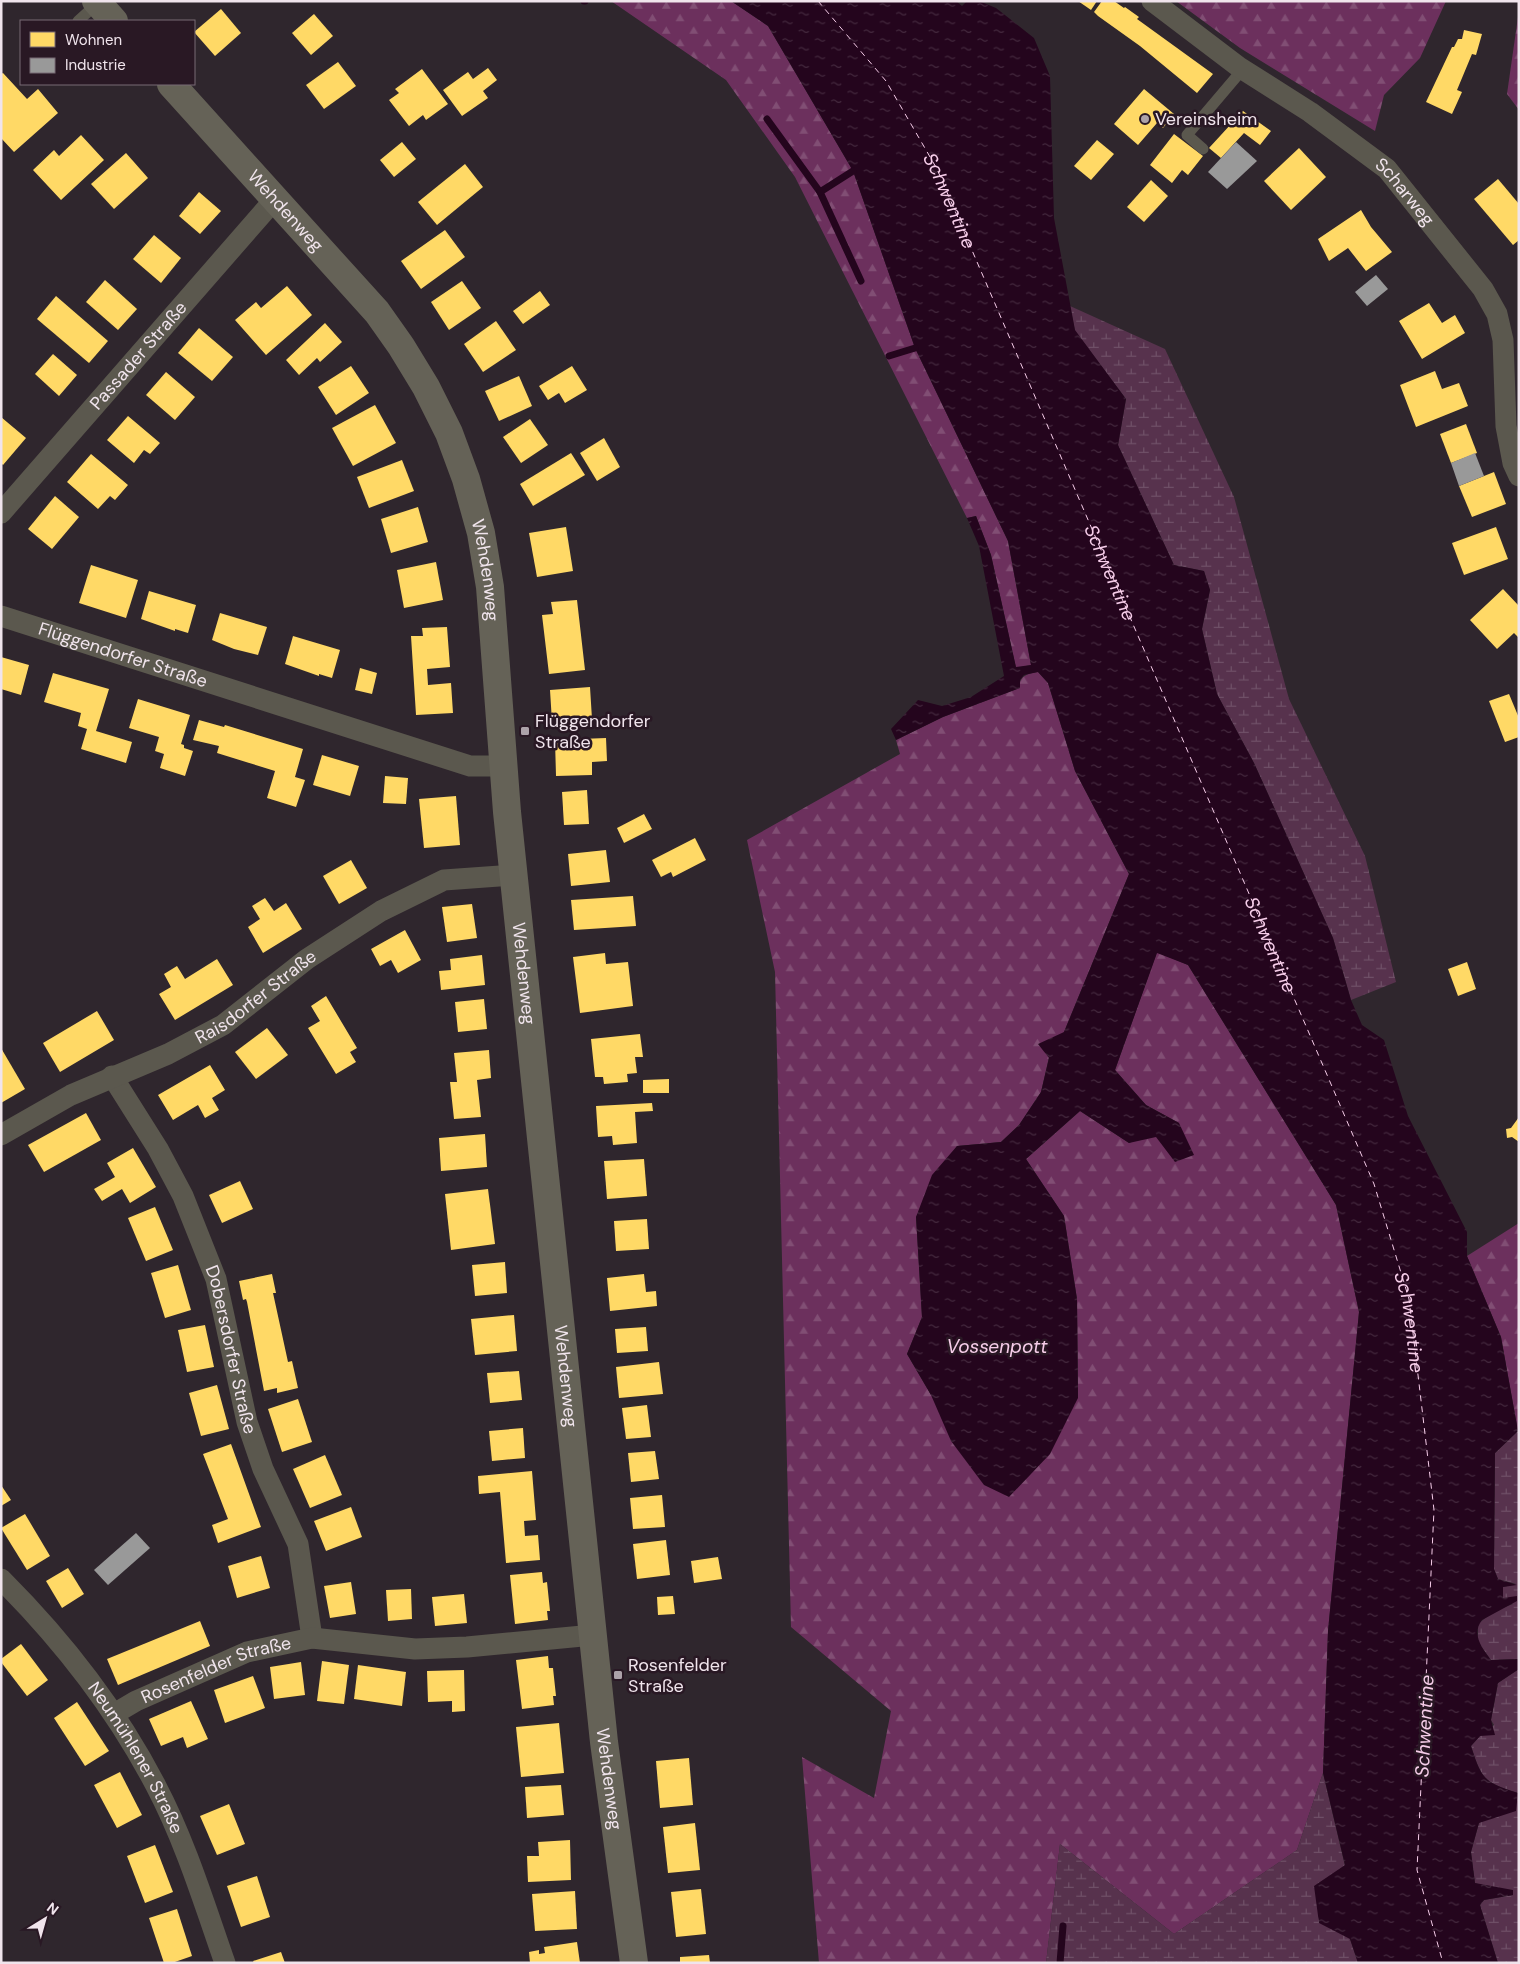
<svg xmlns="http://www.w3.org/2000/svg" width="1520" height="1964" font-family="'DM Sans',sans-serif">
  <style>
    .forest { fill: url(#forest-firs) }
    .wetland { fill: url(#wetland-marsh) }
    .water { fill: url(#water-ripples) }
    .homes { fill: #ffd966 }
    .industry { fill: #999 }
    .lines { fill: none; stroke-linecap: round; stroke-linejoin: round }
    .stream { stroke: #24051d; stroke-width: 7 }
    .ferry { stroke: #f6cde9; stroke-width: 1; stroke-dasharray: 6 5; stroke-linecap: butt }
    .service { stroke: #5b584e; stroke-width: 11 }
    .minor { stroke: #5b584e; stroke-width: 21 }
    .secondary { stroke: #656257; stroke-width: 28 }
    .poi-dot { fill: #aca2a9; stroke: #291824; stroke-width: 2 }
    .labels { text-anchor: middle; stroke-width: 5; stroke-linejoin: round; paint-order: stroke }
    .poi-label { font-size: 18px; fill: #f0e4ec; stroke: #291824; text-anchor: start }
    .street-label { font-size: 18px; fill: #f0e4ec; stroke: #291824 }
    .water-label { font-size: 19px; font-style: italic; fill: #f6cde9; stroke: #291824 }
  </style>
  <defs>
    <pattern id="forest-firs" width="22" height="20" patternUnits="userSpaceOnUse" patternTransform="scale(1.25)"><rect width="22" height="20" fill="#6c305d"/><path d="M5 1l3.5 6h-7zM16 11l3.5 6h-7z" fill="#814e74"/></pattern>
    <pattern id="wetland-marsh" width="20" height="14" patternUnits="userSpaceOnUse" patternTransform="scale(1.25)"><rect width="20" height="14" fill="#57324d"/><path d="M1 5h8M5 5V1M11 12h8M15 12V8" fill="none" stroke="#6f5067"/></pattern>
    <pattern id="water-ripples" width="26" height="14" patternUnits="userSpaceOnUse" patternTransform="scale(1.25)"><rect width="26" height="14" fill="#24051d"/><path d="M2 4q2-2 4 0t4 0M15 11q2-2 4 0t4 0" fill="none" stroke="#44293e"/></pattern>
  </defs>
  <rect width="100%" height="100%" fill="#2f262d"/>
  <g class="forest">
    <path d="M611 1H731L768 26 853 171 915 348 1008 541 1031 665 1016 668 991 555 976 516 967 518 795 177 726 80Z"/>
    <path d="M1176 1H1446L1420 58 1384 95 1375 131 1240 48Z"/>
    <path d="M1519 10V110L1507 94Z"/>
    <path d="M1038 672 1048 683 1075 771 1129 874 1064 1032 1049 1057 1041 1092 1019 1125 1001 1142 957 1146 916 1217 922 1317 907 1354 931 1395 1078 1398 1077 1299 1064 1216 1026 1159 1080 1111 1129 1143 1179 1123 1146 1105 1115 1070 1157 952 1188 965 1336 1205 1359 1312 1328 1631 1323 1773 1297 1850 1174 1934 1060 1844 1046 1963H819L802 1757 874 1798 891 1711 791 1627 775 972 747 840 900 754 896 740 943 717 1019 688C1020 675 1027 674 1038 672Z"/>
    <path d="M1519 1223V1437L1501 1337 1467 1256Z"/>
  </g>
  <g class="wetland">
    <path d="M1070 306 1165 349 1234 497 1289 699 1365 856 1396 982 1351 1000 1333 938 1254 763 1217 694 1202 629 1210 590 1204 571 1174 565 1118 445 1126 399 1075 331Z"/>
    <path d="M1518 1431 1519 1659 1491 1660 1478 1642V1624L1494 1611 1513 1604 1503 1598V1587L1516 1584 1498 1579 1494 1569 1495 1453Z"/>
    <path d="M1519 1669V1963H1498L1480 1905 1484 1900 1513 1895 1475 1883 1471 1852 1479 1823 1518 1793C1484 1782 1482 1780 1471 1746L1480 1736 1494 1725 1491 1720 1498 1683Z"/>
    <path d="M1323 1773 1345 1866 1350 1939 1358 1963H1046L1060 1844 1174 1934 1297 1850Z"/>
  </g>
  <path class="water" d="M731 1H956L962 6 967 1H979L996 8 1034 38 1050 76 1054 218 1075 330 1126 399 1118 445 1174 565 1204 571 1210 590 1202 629 1217 694 1254 763 1333 938 1351 1000 1362 1025 1384 1040 1408 1116 1467 1232V1256L1501 1337 1518 1431 1495 1453 1494 1569 1498 1579 1517 1585 1503 1587V1598L1517 1596V1601L1482 1620C1471 1634 1482 1648 1491 1660L1519 1659V1669L1498 1683 1491 1720 1495 1735 1480 1736 1471 1746C1482 1780 1484 1782 1518 1793L1516 1811 1479 1823 1471 1852 1475 1883 1513 1890V1895L1484 1900 1480 1905 1498 1963H1358L1350 1939 1319 1923 1314 1886 1345 1865 1323 1773 1328 1631 1359 1312 1336 1205 1188 965 1157 953 1115 1070 1146 1105 1179 1123 1194 1155 1175 1162 1156 1137 1129 1143 1080 1111 1026 1159 1064 1216 1077 1299 1078 1398 1050 1454 1009 1497 984 1485 951 1441 931 1395 907 1354 922 1317 916 1217 932 1175 957 1146 1001 1142 1019 1125 1041 1092 1049 1058 1038 1044 1064 1032 1129 874 1075 771 1048 683 1038 672 1024 675 1020 680V688L943 717 896 740 891 729 918 700 942 706 971 697 1004 676 979 546 967 518 976 516 991 555 1016 667 1031 665 1008 541 915 348 853 171 768 26Z"/>
  <g class="homes">
    <path d="M1078 1H1097L1091 10Z"/>
    <path d="M1102 1H1114L1124 8 1125 7 1139 17 1137 19 1213 74 1197 93 1140 46 1098 16 1094 12Z"/>
    <path d="M221 9 241 33 215 56 194 32Z"/>
    <path d="M314 14 333 36 311 55 292 33Z"/>
    <path d="M1464 30 1482 34 1476 55 1472 54 1457 90 1462 92 1452 114 1426 102 1452 47H1454L1458 39H1462Z"/>
    <path d="M338 62 356 86 324 109 306 85Z"/>
    <path d="M488 68 497 80 483 91 488 98 462 116 443 90 468 72 473 79Z"/>
    <path d="M422 69 448 104 426 120 423 115 409 126 389 100 399 93 395 89Z"/>
    <path d="M3 73 27 99 38 89 58 113 14 152 1 138V74Z"/>
    <path d="M1144 89 1174 114 1163 128 1157 123 1138 145 1114 124Z"/>
    <path d="M1243 111 1271 131 1260 145 1244 133 1221 158 1209 148Z"/>
    <path d="M1174 134 1203 156 1188 175 1182 170 1172 183 1150 165Z"/>
    <path d="M81 135 104 160 61 200 33 170 54 150 59 156Z"/>
    <path d="M1097 140 1114 154 1091 180 1074 166Z"/>
    <path d="M402 142 416 159 394 177 380 160Z"/>
    <path d="M1299 148 1326 177 1291 210 1264 181Z"/>
    <path d="M126 153 148 178 114 209 91 184Z"/>
    <path d="M465 164 483 187 437 225 418 202Z"/>
    <path d="M1498 179 1519 204V240L1513 245 1474 199Z"/>
    <path d="M1151 180 1168 196 1144 222 1127 207Z"/>
    <path d="M199 192 221 211 200 234 179 216Z"/>
    <path d="M1361 210 1371 227 1392 252 1366 271 1348 248 1329 261 1318 239Z"/>
    <path d="M445 230 465 257 421 289 401 261Z"/>
    <path d="M154 235 181 258 161 283 133 259Z"/>
    <path d="M105 280 137 309 118 330 86 302Z"/>
    <path d="M462 281 481 308 449 330 431 302Z"/>
    <path d="M287 286 312 315 266 355 235 320 256 302 261 308Z"/>
    <path d="M540 291 550 305 523 324 513 311Z"/>
    <path d="M56 296 108 341 89 363 37 319Z"/>
    <path d="M1429 303 1442 323 1455 315 1465 333 1422 359 1399 321Z"/>
    <path d="M496 321 516 350 483 372 464 344Z"/>
    <path d="M325 323 342 342 320 362 317 358 299 375 286 360Z"/>
    <path d="M199 328 233 357 212 381 178 353Z"/>
    <path d="M53 354 77 375 59 396 35 374Z"/>
    <path d="M351 366 369 393 336 415 318 387Z"/>
    <path d="M572 366 587 390 565 403 559 393 548 400 539 386Z"/>
    <path d="M1435 371 1442 389 1459 383 1468 406 1416 427 1400 385Z"/>
    <path d="M166 372 195 397 175 420 146 395Z"/>
    <path d="M519 376 532 406 499 421 485 391Z"/>
    <path d="M375 405 396 443 353 466 332 428Z"/>
    <path d="M128 416 160 443 150 454 144 450 134 463 107 440Z"/>
    <path d="M1 417 26 438 3 465 1 463Z"/>
    <path d="M530 419 548 445 521 463 503 437Z"/>
    <path d="M1466 424 1477 453 1451 463 1440 434Z"/>
    <path d="M604 438 620 467 597 481 580 453Z"/>
    <path d="M571 453 585 475 533 506 520 484Z"/>
    <path d="M91 454 128 485 115 500 110 496 98 509 67 482Z"/>
    <path d="M402 460 414 491 369 508 357 477Z"/>
    <path d="M1494 472 1506 504 1472 517 1459 486Z"/>
    <path d="M55 496 79 517 52 549 28 529Z"/>
    <path d="M418 507 428 542 391 553 381 519Z"/>
    <path d="M566 527 573 571 537 577 529 533Z"/>
    <path d="M1496 527 1508 559 1464 575 1452 543Z"/>
    <path d="M436 562 443 600 404 608 397 570Z"/>
    <path d="M91 565 138 580 126 618 79 603Z"/>
    <path d="M1503 589 1519 606V638L1514 633 1497 649 1470 620Z"/>
    <path d="M149 591 196 605 188 633 175 629V631L141 619Z"/>
    <path d="M577 600 585 670 549 674 542 615 553 614 551 602Z"/>
    <path d="M220 613 267 627 258 655 234 649 212 640Z"/>
    <path d="M447 627 450 667 427 669 428 685 451 683 453 713 416 715 411 636H423L422 628Z"/>
    <path d="M293 636 340 650 332 678 319 674V676L285 664Z"/>
    <path d="M1 657 29 665 21 695 1 689Z"/>
    <path d="M360 668 377 673 372 694 355 690Z"/>
    <path d="M53 673 109 689 96 731 132 742 126 763 81 749 87 729 78 726 81 713 44 702Z"/>
    <path d="M590 687 592 719 552 722 550 690Z"/>
    <path d="M1509 694 1519 718V737L1505 742 1489 701Z"/>
    <path d="M138 699 190 715 181 744 184 745V748L193 751 185 776 160 768 164 754 155 751 159 737 129 728Z"/>
    <path d="M199 720 224 727 225 725 303 749 295 777 305 780 296 807 267 798 275 771 217 753 219 746 193 740Z"/>
    <path d="M606 738 607 761 592 762V775L556 776 555 740Z"/>
    <path d="M322 755 359 766 350 796 313 785Z"/>
    <path d="M385 776 408 778 406 804 383 803Z"/>
    <path d="M587 790 589 824 564 825 562 792Z"/>
    <path d="M456 796 460 845 424 848 419 799Z"/>
    <path d="M644 814 652 829 624 843 617 828Z"/>
    <path d="M695 838 706 860 673 877 671 872 661 877 652 860Z"/>
    <path d="M606 850 610 882 571 886 568 854Z"/>
    <path d="M351 860 367 888 339 904 323 876Z"/>
    <path d="M633 896 636 926 574 930 571 900Z"/>
    <path d="M265 898 274 911 286 903 302 929 263 953 248 927 260 919 252 906Z"/>
    <path d="M472 904 477 938 447 942 442 907Z"/>
    <path d="M405 930 421 960 398 973 391 960 380 966 371 949Z"/>
    <path d="M605 953 606 964 628 962 633 1006 580 1013 573 957Z"/>
    <path d="M482 955 485 985 441 990 439 971 451 970 450 959Z"/>
    <path d="M217 959 233 985 175 1020 159 994 171 987 164 974 177 966 185 979Z"/>
    <path d="M1467 962 1476 989 1458 996 1448 969Z"/>
    <path d="M326 996 357 1048 350 1052 356 1062 336 1074 308 1028 320 1021 311 1006Z"/>
    <path d="M484 999 487 1029 458 1032 455 1002Z"/>
    <path d="M97 1011 114 1040 60 1072 43 1043Z"/>
    <path d="M267 1028 288 1055 256 1079 235 1052Z"/>
    <path d="M640 1034 643 1057H635L637 1073 627 1074 628 1082 604 1084 603 1077H595L591 1039Z"/>
    <path d="M1 1048 25 1089 1 1103Z"/>
    <path d="M489 1050 491 1078 477 1080 481 1117 454 1119 450 1082H457L454 1053Z"/>
    <path d="M210 1065 225 1090 212 1098 219 1110 205 1118 198 1105 173 1120 158 1095Z"/>
    <path d="M669 1079V1093H643V1080Z"/>
    <path d="M652 1103 653 1111 635 1112 637 1143 613 1145 612 1136 598 1137 596 1106Z"/>
    <path d="M86 1113 101 1140 44 1172 28 1145Z"/>
    <path d="M1519 1117V1142L1512 1137 1507 1138 1506 1129 1511 1128Z"/>
    <path d="M485 1134 487 1167 441 1171 439 1138Z"/>
    <path d="M133 1148 156 1187 130 1203 122 1189 102 1201 94 1189 115 1177 107 1163Z"/>
    <path d="M644 1159 647 1196 607 1199 604 1161Z"/>
    <path d="M240 1181 253 1209 222 1223 209 1195Z"/>
    <path d="M488 1189 495 1244 451 1250 445 1194Z"/>
    <path d="M155 1207 173 1250 146 1261 128 1218Z"/>
    <path d="M647 1219 649 1249 616 1251 614 1221Z"/>
    <path d="M505 1262 507 1293 475 1296 472 1265Z"/>
    <path d="M178 1265 191 1310 165 1318 151 1273Z"/>
    <path d="M272 1274 276 1293H273L288 1362 292 1361 298 1388 277 1393V1388L264 1391 247 1302 246 1299 243 1300 239 1281Z"/>
    <path d="M644 1274 646 1292 656 1291 657 1306 610 1311 607 1278Z"/>
    <path d="M514 1315 517 1351 475 1355 471 1319Z"/>
    <path d="M205 1325 214 1367 187 1372 178 1330Z"/>
    <path d="M646 1327 648 1351 617 1353 615 1329Z"/>
    <path d="M659 1362 663 1394 619 1398 616 1367Z"/>
    <path d="M519 1371 522 1400 490 1403 487 1373Z"/>
    <path d="M217 1385 229 1429 201 1436 189 1393Z"/>
    <path d="M298 1399 312 1442 282 1452 268 1409Z"/>
    <path d="M647 1405 651 1437 626 1439 622 1408Z"/>
    <path d="M523 1428 525 1458 492 1461 489 1431Z"/>
    <path d="M231 1444 261 1527 218 1543 212 1525 228 1519 203 1454Z"/>
    <path d="M655 1451 659 1479 631 1482 628 1453Z"/>
    <path d="M325 1455 342 1495 310 1508 293 1469Z"/>
    <path d="M532 1471 536 1520 524 1521 525 1536 538 1535 540 1560 506 1563 500 1492 479 1494 478 1476Z"/>
    <path d="M1 1485 11 1500 1 1506Z"/>
    <path d="M662 1495 665 1527 633 1529 630 1498Z"/>
    <path d="M351 1507 362 1537 326 1551 314 1521Z"/>
    <path d="M25 1514 50 1556 27 1570 1 1528Z"/>
    <path d="M666 1540 670 1575 637 1579 633 1544Z"/>
    <path d="M261 1556 270 1588 237 1598 228 1566Z"/>
    <path d="M718 1557 722 1579 694 1583 691 1561Z"/>
    <path d="M68 1568 84 1594 62 1608 46 1581Z"/>
    <path d="M542 1572 543 1583 547 1582 550 1611H547L548 1620 515 1624 510 1575Z"/>
    <path d="M351 1582 356 1614 330 1618 324 1586Z"/>
    <path d="M411 1589 412 1619 388 1621 386 1590Z"/>
    <path d="M464 1594 467 1623 435 1626 432 1597Z"/>
    <path d="M673 1596 675 1614 658 1615 657 1597Z"/>
    <path d="M200 1621 210 1646 118 1685 107 1659Z"/>
    <path d="M21 1644 48 1680 27 1696 1 1662V1659Z"/>
    <path d="M548 1656 549 1668H553L556 1696H553L554 1705 522 1709 516 1660Z"/>
    <path d="M322 1661 349 1665 344 1704 317 1701Z"/>
    <path d="M301 1662 305 1695 274 1699 270 1667Z"/>
    <path d="M358 1665 406 1672 402 1706 354 1699Z"/>
    <path d="M464 1670 465 1711 452 1712V1701L428 1702 427 1671Z"/>
    <path d="M253 1676 265 1708 225 1723 214 1690Z"/>
    <path d="M191 1701 208 1739 187 1748 183 1737 161 1746 149 1719Z"/>
    <path d="M77 1702 109 1751 85 1766 54 1718Z"/>
    <path d="M559 1723 564 1773 521 1777 516 1727Z"/>
    <path d="M689 1758 693 1805 660 1808 656 1761Z"/>
    <path d="M120 1772 142 1815 117 1828 94 1785Z"/>
    <path d="M561 1785 564 1815 527 1818 525 1787Z"/>
    <path d="M229 1804 245 1844 217 1855 200 1816Z"/>
    <path d="M695 1823 700 1870 668 1873 663 1827Z"/>
    <path d="M570 1840 571 1880 528 1882 527 1856H539L538 1842Z"/>
    <path d="M155 1845 173 1892 145 1903 127 1856Z"/>
    <path d="M257 1876 270 1917 241 1927 227 1886Z"/>
    <path d="M701 1889 706 1934 676 1937 671 1892Z"/>
    <path d="M575 1891 577 1929 535 1931 532 1894Z"/>
    <path d="M177 1909 192 1956 172 1963H164L149 1918Z"/>
    <path d="M577 1942 580 1963H530L529 1952 539 1950V1954L545 1953 544 1947Z"/>
    <path d="M281 1952 285 1963H254L253 1961Z"/>
    <path d="M709 1955 710 1963H680V1957Z"/>
  </g>
  <g class="industry">
    <path d="M1236 142 1257 161 1227 189 1208 172Z"/>
    <path d="M1376 275 1388 289 1367 306 1355 292Z"/>
    <path d="M1475 453 1484 476 1459 486 1451 463Z"/>
    <path d="M136 1533 150 1548 108 1585 94 1570Z"/>
  </g>
  <g class="lines">
    <g class="stream">
      <path d="M584 1H585"/>
      <path d="M767 119 820 192 861 281"/>
      <path d="M820 192 853 171"/>
      <path d="M889 356 915 348"/>
      <path d="M1060 1963 1063 1926"/>
    </g>
    <path class="ferry" id="s1" d="M818 1 886 81 937 169 1374 1184 1409 1299 1434 1510 1417 1870 1443 1963"/>
    <g class="service">
      <path d="M78 21 98 3"/>
      <path d="M1203 149 1187 135 1243 69"/>
    </g>
    <g class="minor">
      <path id="s2" d="M1152 1 1239 67 1310 112 1387 169 1483 289 1497 314 1503 340 1506 426 1513 463 1519 476"/>
      <path id="s3" d="M1 513 275 199"/>
      <path id="s4" d="M1 616 470 766H503"/>
      <path id="s5" d="M112 1076 158 1149 183 1196 216 1279 247 1422 263 1469 298 1544 312 1638"/>
      <path id="s6" d="M1 1135 71 1095 168 1054 223 1025 307 959 381 911 444 880 513 875"/>
      <path id="s7" d="M1 1579C62 1640 116 1709 156 1786 185 1841 204 1903 225 1963"/>
      <path id="s8" d="M114 1714 136 1701 247 1652 312 1638 415 1649 467 1647 593 1635"/>
    </g>
    <g class="secondary">
      <path d="M96 1 114 21"/>
      <path id="s9" d="M171 84 377 312 401 346 426 387 449 433 466 479 481 533 490 587 507 812 604 1742 634 1963"/>
    </g>
  </g>
  <g class="poi-dot">
    <circle cx="1145" cy="119" r="5"/>
    <rect x="520" y="726" width="10" height="10" rx="2.5"/>
    <rect x="613" y="1670" width="10" height="10" rx="2.5"/>
  </g>
  <g class="labels">
    <g class="poi-label">
      <text x="1155" y="125">Vereinsheim</text>
      <text x="535" y="727">Flüggendorfer<tspan x="535" dy="21">Straße</tspan></text>
      <text x="628" y="1671">Rosenfelder<tspan x="628" dy="21">Straße</tspan></text>
    </g>
    <g class="street-label">
      <text dy="6" stroke="none"><textPath href="#s2" startOffset="318">Scharweg</textPath></text>
      <text dy="6" stroke="none"><textPath href="#s9" startOffset="171">Wehdenweg</textPath></text>
      <text dy="6" stroke="none"><textPath href="#s3" startOffset="209">Passader Straße</textPath></text>
      <text dy="6" stroke="none"><textPath href="#s9" startOffset="591">Wehdenweg</textPath></text>
      <text dy="6" stroke="none"><textPath href="#s4" startOffset="128">Flüggendorfer Straße</textPath></text>
      <text dy="6" stroke="none"><textPath href="#s9" startOffset="996">Wehdenweg</textPath></text>
      <text dy="6" stroke="none"><textPath href="#s6" startOffset="291">Raisdorfer Straße</textPath></text>
      <text dy="6" stroke="none"><textPath href="#s5" startOffset="301">Dobersdorfer Straße</textPath></text>
      <text dy="6" stroke="none"><textPath href="#s9" startOffset="1401">Wehdenweg</textPath></text>
      <text dy="6" stroke="none"><textPath href="#s8" startOffset="112">Rosenfelder Straße</textPath></text>
      <text dy="6" stroke="none"><textPath href="#s7" startOffset="225">Neumühlener Straße</textPath></text>
      <text dy="6" stroke="none"><textPath href="#s9" startOffset="1806">Wehdenweg</textPath></text>
    </g>
    <g class="water-label">
      <text dy="7" stroke="none"><textPath href="#s1" startOffset="241">Schwentine</textPath></text>
      <text dy="7" stroke="none"><textPath href="#s1" startOffset="646">Schwentine</textPath></text>
      <text dy="7" stroke="none"><textPath href="#s1" startOffset="1051">Schwentine</textPath></text>
      <text dy="7" stroke="none"><textPath href="#s1" startOffset="1455">Schwentine</textPath></text>
      <text x="997" y="1353">Vossenpott</text>
      <text transform="translate(1424 1726) rotate(-87)" y="7">Schwentine</text>
    </g>
  </g>
  <rect width="1520" height="1964" fill="none" stroke="#f0e4ec" stroke-width="5"/>
  <rect x="20" y="20" width="175" height="65" fill="#291824" stroke="#796a74"/>
  <rect x="30" y="32" width="25" height="15" fill="#ffd966" stroke="#796a74"/>
  <text x="65" y="45" font-size="15" fill="#f0e4ec">Wohnen</text>
  <rect x="30" y="58" width="25" height="15" fill="#999999" stroke="#796a74"/>
  <text x="65" y="70" font-size="15" fill="#f0e4ec">Industrie</text>
  <g transform="translate(45 1919) rotate(37)" stroke="#291824" stroke-width="4" paint-order="stroke">
  <path d="M0-4L9 19L0 12L-9 19Z" fill="#f0e4ec"/>
  <text y="-8" font-size="14" font-weight="bold" text-anchor="middle" fill="#f0e4ec">N</text>
  </g>
</svg>
